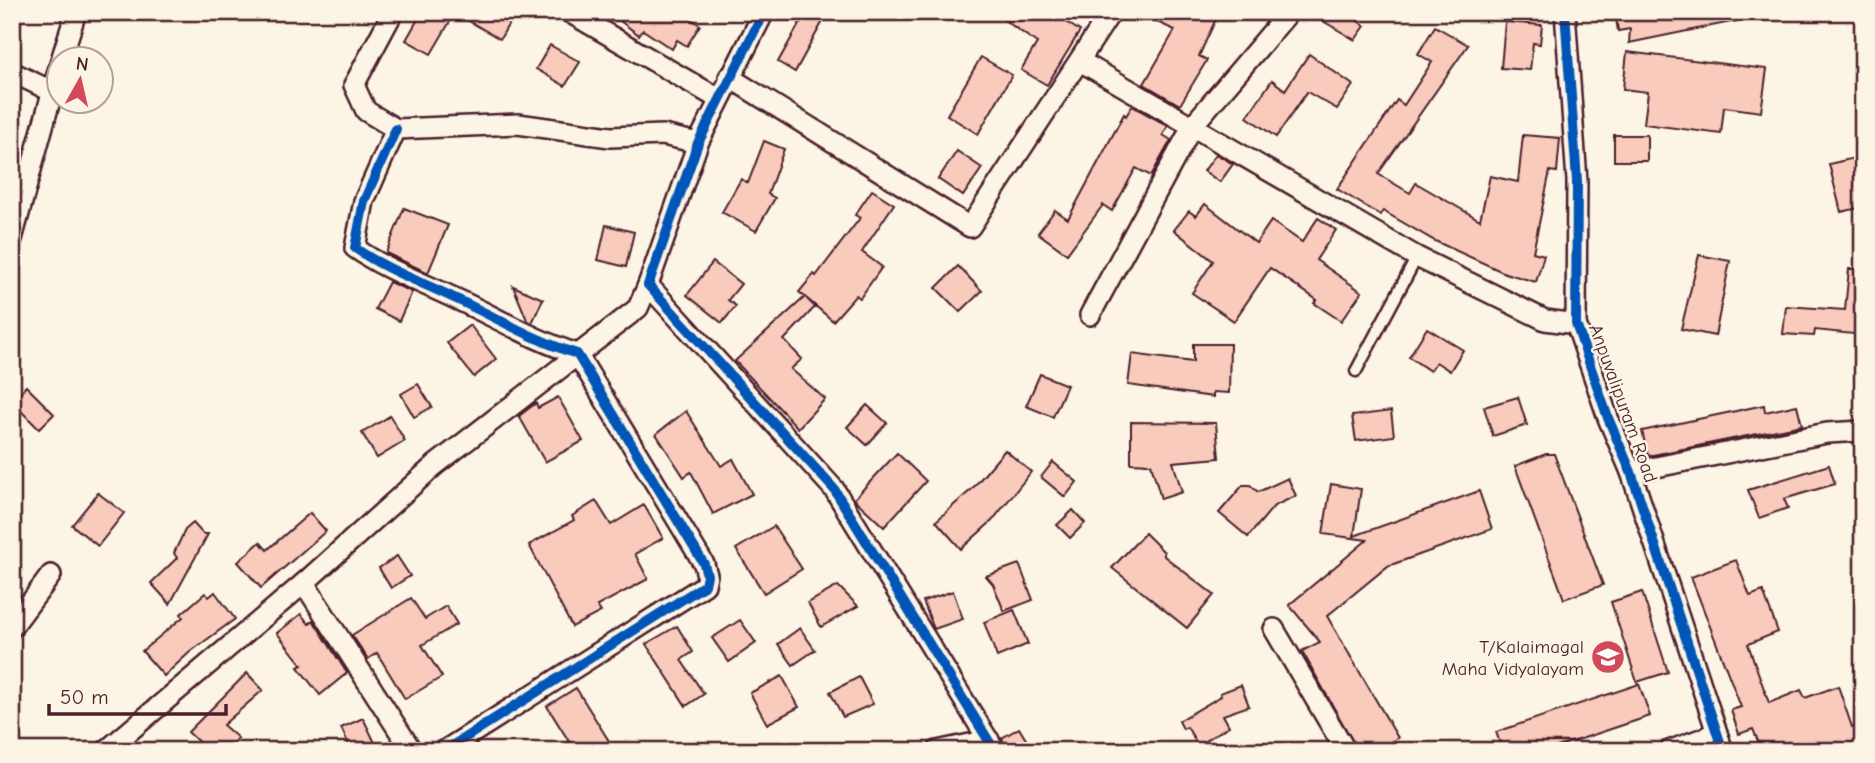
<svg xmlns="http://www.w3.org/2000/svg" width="1875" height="763" font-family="'Comic Neue',sans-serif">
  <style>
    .building { fill: #f9cbbc; stroke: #4a1f2b; stroke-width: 2 }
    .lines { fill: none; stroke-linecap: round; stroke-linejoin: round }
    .lane-casing { stroke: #4a1f2b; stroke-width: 15 }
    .street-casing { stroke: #4a1f2b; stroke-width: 24 }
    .lane { stroke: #fcf5e5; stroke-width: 10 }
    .street { stroke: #fcf5e5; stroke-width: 19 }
    .cycleway-casing { stroke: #fcf5e5; stroke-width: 15 }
    .cycleway { stroke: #0057b8; stroke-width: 10 }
    .labels { text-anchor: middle; stroke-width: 5; stroke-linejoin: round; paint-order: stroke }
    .street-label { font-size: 19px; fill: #4a1f2b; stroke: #fcf5e5 }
    .poi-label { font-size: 19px; fill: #4a1f2b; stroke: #fcf5e5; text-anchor: end }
  </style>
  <rect width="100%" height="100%" fill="#fcf5e5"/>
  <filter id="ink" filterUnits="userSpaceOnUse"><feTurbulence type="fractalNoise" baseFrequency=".0143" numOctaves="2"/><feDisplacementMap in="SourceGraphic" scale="14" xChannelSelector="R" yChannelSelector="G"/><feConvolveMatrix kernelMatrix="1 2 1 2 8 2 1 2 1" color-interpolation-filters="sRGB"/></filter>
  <g filter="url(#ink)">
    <g class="building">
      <path d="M422 12H497L511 20 500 39 455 13 431 54 406 40Z"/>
      <path d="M608 12H695L691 19 700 25 687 46 677 40 672 49 643 30 639 35Z"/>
      <path d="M806 12H828L795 72 778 62Z"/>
      <path d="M993 12H1050L1080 31 1047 85 1021 70 1037 43Z"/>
      <path d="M1134 12H1195L1215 21 1199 56 1207 60 1180 105 1144 84 1175 30Z"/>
      <path d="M1308 12H1361L1356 20 1365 26 1355 40Z"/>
      <path d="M1615 12H1735L1736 21 1629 43 1630 29 1618 31Z"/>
      <path d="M1505 22 1542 25 1540 44 1533 43 1530 70 1501 68Z"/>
      <path d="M1435 26 1468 45 1378 174 1410 193 1416 183 1480 220 1490 176 1518 182 1523 135 1560 138 1557 172 1550 171 1533 252 1544 255 1536 282 1505 273 1435 241 1383 211 1380 215 1337 189 1397 100 1404 105 1432 62 1418 54Z"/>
      <path d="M550 45 580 62 565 86 536 69Z"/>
      <path d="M1627 52 1767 69 1761 112 1724 107 1721 134 1644 124 1648 92 1623 89Z"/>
      <path d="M1309 54 1353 85 1337 109 1307 92 1276 137 1247 117 1272 80 1285 90Z"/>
      <path d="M981 57 1012 75 978 134 947 115Z"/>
      <path d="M1132 106 1168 126 1163 135 1171 140 1151 176 1136 168 1112 211 1103 205 1067 254 1038 233 1055 210 1068 219 1124 114 1126 116Z"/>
      <rect x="1614" y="135" width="33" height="26"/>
      <path d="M764 141 784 149 768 194 775 198 756 231 722 212 741 179 748 183Z"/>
      <path d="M957 151 982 168 963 196 938 179Z"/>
      <path d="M1216 154 1233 164 1220 182 1204 171Z"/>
      <path d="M1863 156V207L1841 212 1829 164Z"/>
      <path d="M872 190 894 204 862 252 882 267 860 298 856 295 833 321 806 298 815 307 784 340 802 359 791 369 825 399 798 428 735 361 805 297 799 292 814 274 816 276 860 218 855 215Z"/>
      <path d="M1205 204 1256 243 1271 221 1302 242 1318 218 1336 230 1316 260 1362 292 1341 321 1314 303 1317 300 1270 268 1234 321 1192 293 1213 261 1174 230 1189 211 1196 216Z"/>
      <path d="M404 208 448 225 428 273 386 253Z"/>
      <path d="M606 225 634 232 626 267 598 260Z"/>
      <path d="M1699 255 1730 261 1715 336 1681 329Z"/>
      <path d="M713 262 741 284 728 300 736 306 722 323 687 295Z"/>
      <path d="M958 266 982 291 960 312 936 288Z"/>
      <path d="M1849 269H1863V335L1815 330 1814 336 1783 334 1786 306 1845 310Z"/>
      <path d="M389 282 412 292 399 321 375 309Z"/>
      <path d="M513 286 543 299 532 323 527 320Z"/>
      <path d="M470 325 496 359 474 377 447 343Z"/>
      <path d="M1427 328 1463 350 1450 371 1436 362 1430 371 1409 357Z"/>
      <path d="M1193 344H1230L1229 393 1213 392V397L1128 385 1132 354 1193 362Z"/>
      <path d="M1040 374 1067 385 1053 417 1026 406Z"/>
      <path d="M418 384 432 407 414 417 401 394Z"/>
      <path d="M26 386 54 414 39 429 12 402Z"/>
      <path d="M558 397 583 441 545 462 519 416 536 403 538 408Z"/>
      <path d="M1518 397 1527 425 1493 436 1484 407Z"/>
      <path d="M867 405 887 423 867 445 847 427Z"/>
      <path d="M1764 405 1765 412 1797 405 1802 425 1648 456 1642 431Z"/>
      <path d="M686 411 721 466 733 459 752 494 713 514 691 472 684 477 656 434Z"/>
      <path d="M1391 411 1394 436 1356 441 1352 416Z"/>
      <path d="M390 416 405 441 377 458 362 433Z"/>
      <path d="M1131 422 1216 423 1219 458 1173 462 1182 492 1161 499 1151 464 1131 463Z"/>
      <path d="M1005 450 1031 472 992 521 961 549 936 521 972 489Z"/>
      <path d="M897 453 926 481 884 527 854 499Z"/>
      <path d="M1546 454H1554L1603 585 1564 599 1515 466Z"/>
      <path d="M1053 462 1077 482 1065 497 1041 477Z"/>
      <path d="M1829 465 1835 484 1784 499 1788 508 1759 518 1748 490Z"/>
      <path d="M1288 478 1296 496 1274 506 1248 537 1219 513 1243 485H1250L1258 492Z"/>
      <path d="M1331 484 1361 489 1354 536 1479 491 1492 529 1388 566 1327 616 1398 738 1375 751H1358L1302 651 1320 642 1289 605 1367 540 1323 534Z"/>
      <path d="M98 493 124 513 98 546 72 525Z"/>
      <path d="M596 501 611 525 644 505 663 538 635 554 648 579 597 606 601 612 572 627 529 545 574 520 572 516Z"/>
      <path d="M1073 510 1085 523 1070 538 1057 525Z"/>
      <path d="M310 513 326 531 261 588 238 562 260 542 267 550Z"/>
      <path d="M193 523 203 534H208L170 604 151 583 177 558 174 553 185 530Z"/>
      <path d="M774 526 802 569 764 593 736 549Z"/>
      <path d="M1145 533 1164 552V556L1214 595 1187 628 1112 568Z"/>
      <path d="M397 556 410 576 391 588 379 568Z"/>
      <path d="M1736 560 1750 596 1763 591 1778 632 1748 644 1769 703 1801 690 1805 698 1838 686 1852 727 1858 725 1863 737V751H1762L1753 729 1739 734 1731 710 1741 707 1691 577Z"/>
      <path d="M1019 564 1033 600 1004 611 993 584 986 576Z"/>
      <path d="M838 586 858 606 821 627 808 603Z"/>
      <path d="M953 591 963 619 934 629 923 601Z"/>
      <path d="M215 592 235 619 190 652 164 676 142 651 183 617 181 614 205 593 209 597Z"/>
      <path d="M1642 592 1668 672 1637 682 1611 602Z"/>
      <path d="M411 598 425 619 446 606 457 624 422 645 442 677 405 699 377 653 368 659 352 635Z"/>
      <path d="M1014 610 1028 644 997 657 984 622Z"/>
      <path d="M301 614 309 624 313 620 347 673 320 695 298 667 302 665 277 633Z"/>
      <path d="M740 620 756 643 729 662 712 638Z"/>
      <path d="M677 626 693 652 681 660 704 694 686 706 646 644Z"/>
      <path d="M800 628 815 650 793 665 778 644Z"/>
      <path d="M247 673 263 690 223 725 238 738 227 751H208L188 732Z"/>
      <path d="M782 676 799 707 767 724 750 693Z"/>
      <path d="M859 677 873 704 843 717 830 692Z"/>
      <path d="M1639 684 1650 716 1545 751H1503L1496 732Z"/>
      <path d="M1241 685 1249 706 1223 715 1229 726 1198 745 1187 727 1183 729 1179 721 1221 696 1220 693Z"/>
      <path d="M576 688 609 741 593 751H575L547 706Z"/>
      <path d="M363 718 379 751H352L341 728Z"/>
      <path d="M1019 728 1033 751H1007L1002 738Z"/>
    </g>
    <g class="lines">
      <g class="lane-casing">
        <path id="lane" d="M1356 371 1417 257"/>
      </g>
      <g class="street-casing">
        <g id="street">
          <path d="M393 12 354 85 366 111 396 129 518 124 610 137 663 135 698 143"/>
          <path d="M569 12 719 99"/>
          <path d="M764 12 698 143 648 285 834 489 995 751"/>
          <path d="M1565 12 1577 181 1576 324 1608 418 1631 472 1723 751"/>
          <path d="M61 60 76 12"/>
          <path d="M1080 61 1417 257 1545 320 1576 324"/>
          <path d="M12 72 51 91"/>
          <path d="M729 77 970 227 1111 12"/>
          <path d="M396 129 364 201 355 248C386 270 419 281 452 297 494 316 533 340 577 354L704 564 707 575 705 585 444 751"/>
          <path d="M12 239 60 64"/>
          <path d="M1090 315 1193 125 1289 12"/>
          <path d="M1631 472 1827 433 1863 431"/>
          <path d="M304 583 412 751"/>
          <path d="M12 627 51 575"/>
          <path d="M1274 629 1346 751"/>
          <path d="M106 751 304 583 434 466 638 308 648 285"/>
          <path d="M937 751 989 740"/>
          <path d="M1669 751 1717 733"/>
        </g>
      </g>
      <use href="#lane" class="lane"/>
      <use href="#street" class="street"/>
      <g class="cycleway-casing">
        <g id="cycleway">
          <path d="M764 12 698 143 648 285 834 489 995 751"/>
          <path d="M1565 12 1577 181 1576 324 1608 418 1631 472 1723 751"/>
          <path d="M396 129 364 201 355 248C386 270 419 281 452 297 494 316 533 340 577 354L704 564 707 575 705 585 444 751"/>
        </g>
      </g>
      <use href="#cycleway" class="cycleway"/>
    </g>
  </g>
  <defs>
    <g id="school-disc" transform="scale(1.75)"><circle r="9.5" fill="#d1495b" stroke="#fcf5e5"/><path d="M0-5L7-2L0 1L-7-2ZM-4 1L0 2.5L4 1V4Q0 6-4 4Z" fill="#fff"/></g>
  </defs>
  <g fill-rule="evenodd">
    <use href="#school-disc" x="1608" y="657"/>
  </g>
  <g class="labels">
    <g class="street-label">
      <text transform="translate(1624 403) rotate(70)" y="7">Anpuvalipuram Road</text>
    </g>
    <g class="poi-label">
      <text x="1584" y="653">T/Kalaimagal<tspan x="1584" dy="22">Maha Vidyalayam</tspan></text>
    </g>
  </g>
  <rect width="1875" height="763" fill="none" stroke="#fcf5e5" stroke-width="42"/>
  <rect x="21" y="21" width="1833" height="721" fill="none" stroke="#4a1f2b" stroke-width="2.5" filter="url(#ink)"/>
  <g transform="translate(80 80) rotate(8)"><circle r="33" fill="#fcf5e5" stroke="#b59f9b" stroke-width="2"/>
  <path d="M0-5L12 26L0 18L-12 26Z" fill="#d1495b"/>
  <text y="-10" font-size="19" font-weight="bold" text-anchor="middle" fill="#4a1f2b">N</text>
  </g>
  <path d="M49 704v10h177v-10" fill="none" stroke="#4a1f2b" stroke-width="3.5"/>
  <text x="60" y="704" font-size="21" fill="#4a1f2b" stroke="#fcf5e5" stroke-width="5" paint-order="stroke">50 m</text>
</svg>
